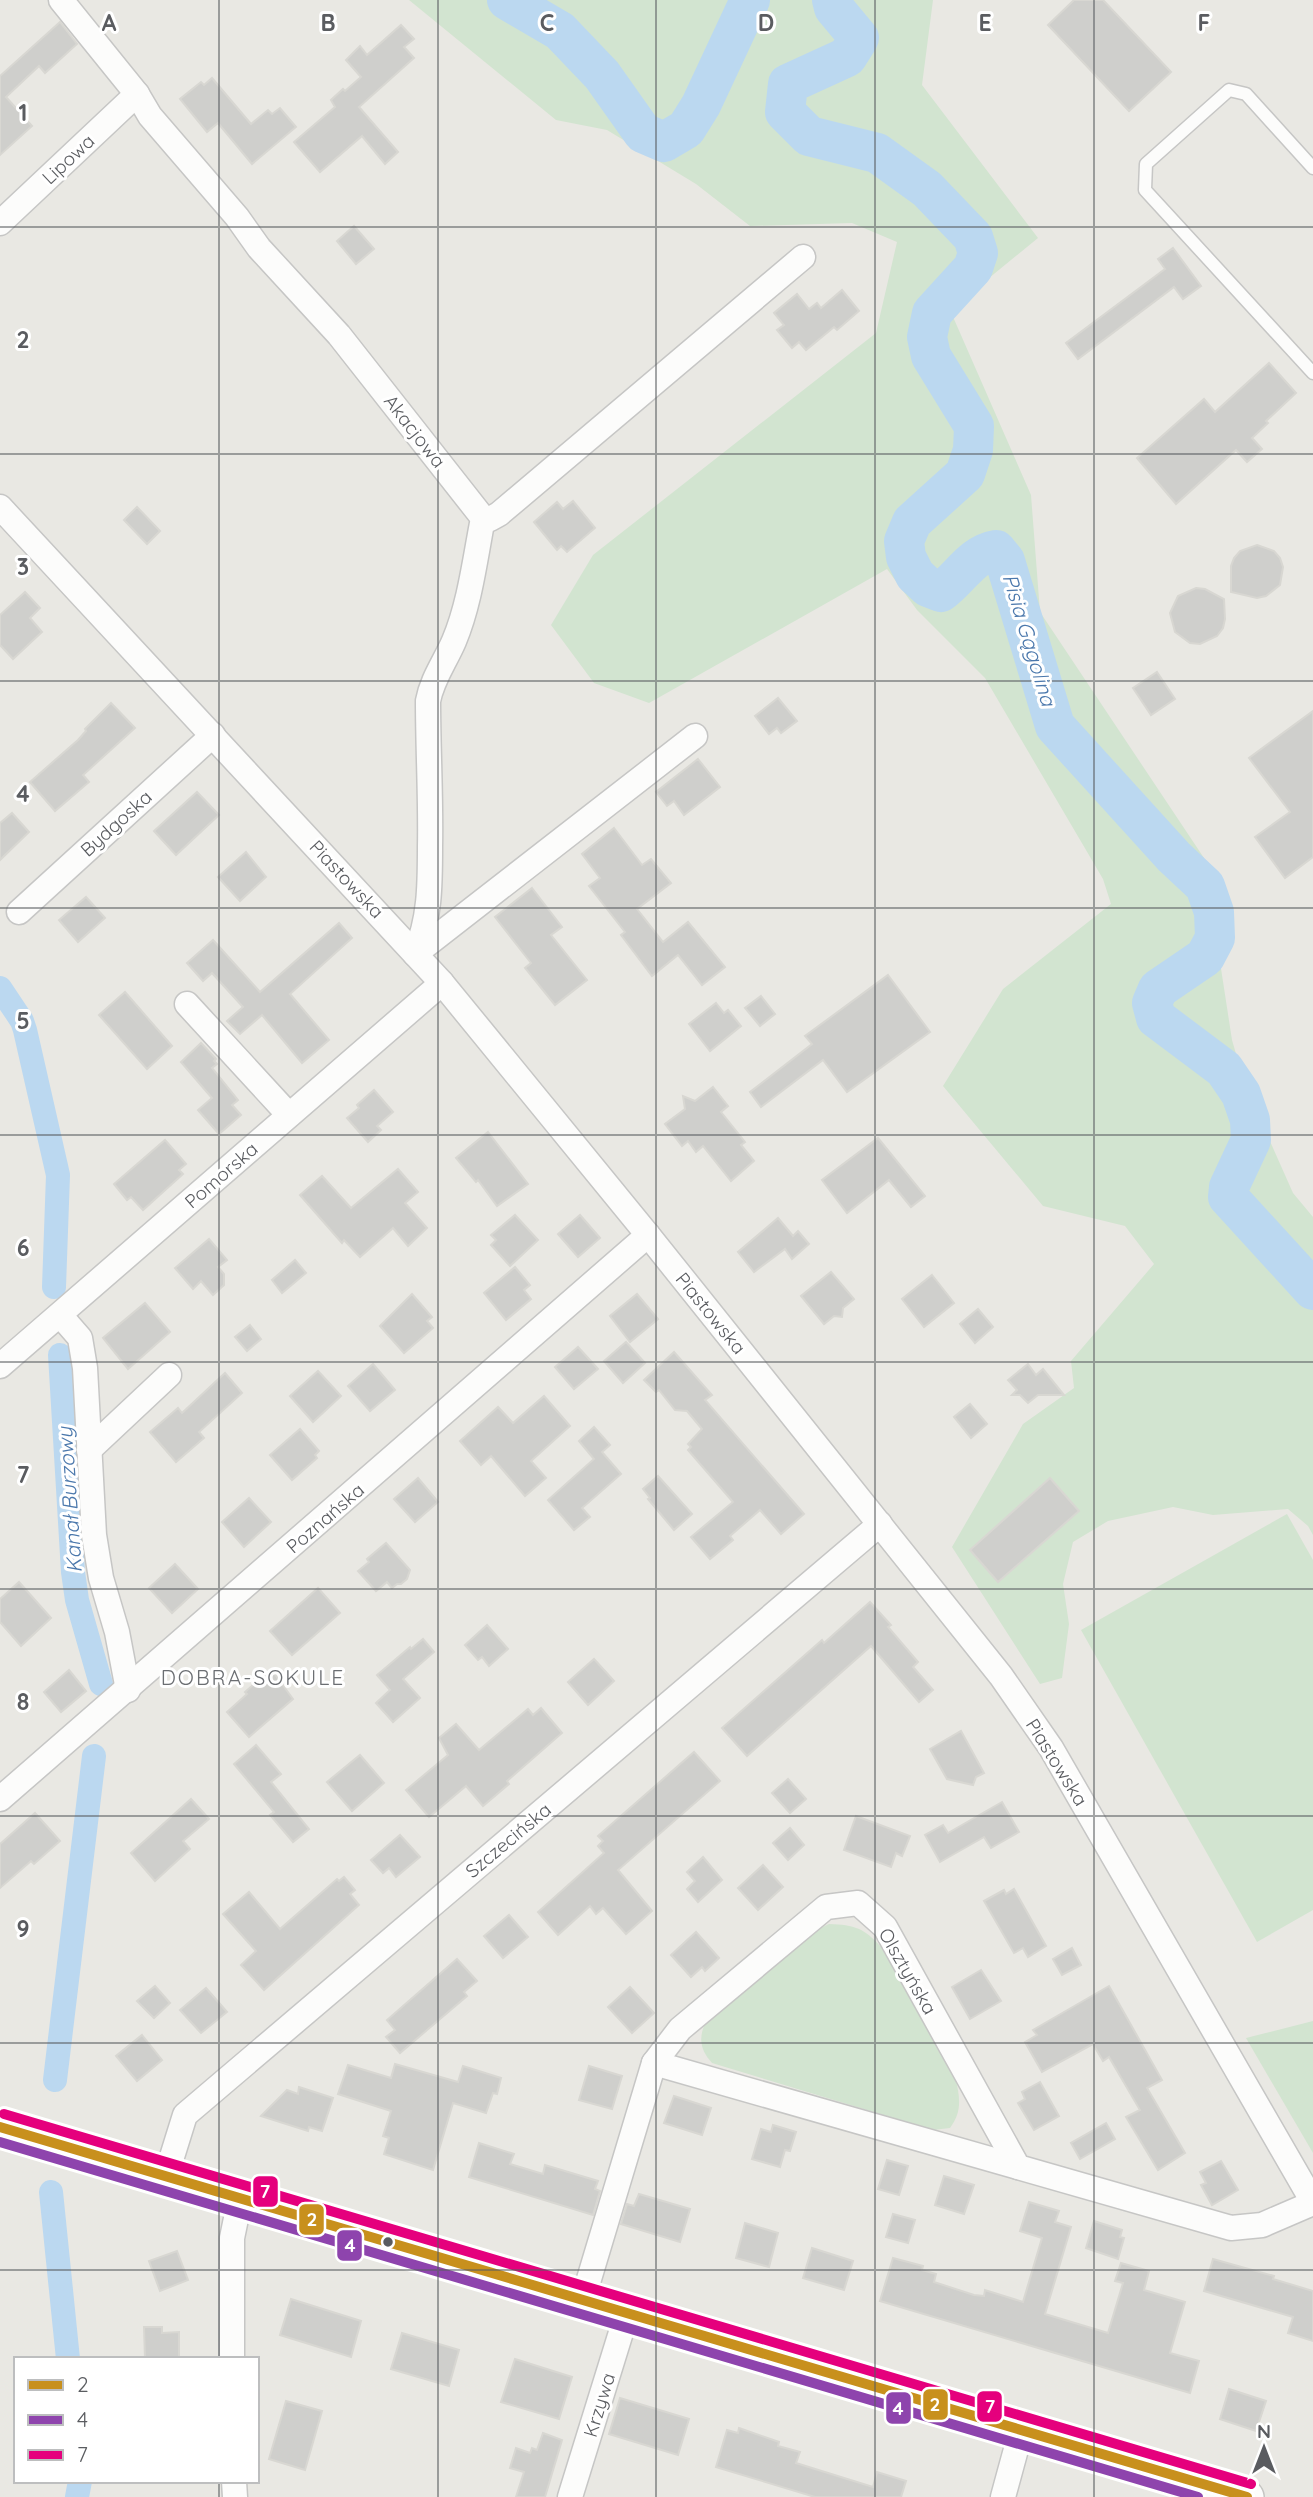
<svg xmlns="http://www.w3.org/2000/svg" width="1313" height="2497" font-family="Quicksand,sans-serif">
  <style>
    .green { fill: #d2e4d0 }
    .water { fill: #bbd8f0 }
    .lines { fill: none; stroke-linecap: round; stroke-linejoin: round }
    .canal { stroke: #bbd8f0; stroke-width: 24 }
    .river { stroke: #bbd8f0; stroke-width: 40 }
    .building { fill: #cfcfcc; stroke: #d8d7d2; stroke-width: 2 }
    .lane-casing { stroke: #c6c6c5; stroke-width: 15 }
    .street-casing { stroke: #c6c6c5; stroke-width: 27 }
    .secondary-casing { stroke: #c5c5c3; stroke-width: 36 }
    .lane { stroke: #fcfcfb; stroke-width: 12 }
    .street { stroke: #fcfcfb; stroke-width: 24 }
    .secondary { stroke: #fcfcfb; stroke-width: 33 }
    .bus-1-casing { stroke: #fff; stroke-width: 16 }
    .bus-2-casing { stroke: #fff; stroke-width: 16 }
    .bus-3-casing { stroke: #fff; stroke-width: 16 }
    .bus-1 { stroke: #c8901d; stroke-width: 10 }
    .bus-2 { stroke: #8e44ad; stroke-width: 10 }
    .bus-3 { stroke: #e5007d; stroke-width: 10 }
    .grid { fill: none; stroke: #5a5c60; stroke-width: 2; stroke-opacity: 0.55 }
    .bus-dot { fill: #5a5c60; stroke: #fff; stroke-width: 2.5 }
    .labels { text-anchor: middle; stroke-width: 6; stroke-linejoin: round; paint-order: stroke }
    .street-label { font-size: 19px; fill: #5a5c60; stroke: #fff }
    .water-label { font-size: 21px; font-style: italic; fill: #4b78ac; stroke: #fff }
    .neighbourhood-label { font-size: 21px; letter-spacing: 2px; fill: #6b6e72; stroke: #fff }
    .grid-label { font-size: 23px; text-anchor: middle; font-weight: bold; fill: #5a5c60; stroke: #fff; stroke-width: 6; stroke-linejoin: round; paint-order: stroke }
    .line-badge { stroke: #fff; stroke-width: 2.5 }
    .badge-label { font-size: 19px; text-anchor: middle; font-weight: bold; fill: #fff }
  </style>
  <rect width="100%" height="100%" fill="#e9e8e3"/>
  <g class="green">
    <path d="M409 0H933L922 85 1038 238 950 310 1031 495 1040 612 1204 858 1232 1040 1245 1085 1293 1193 1313 1217V1535L1308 1526 1288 1509 1213 1515 1173 1507 1108 1521 1073 1542 1063 1584 1069 1624 1062 1678 1040 1684 952 1547 1023 1424 1074 1388 1071 1361 1154 1264 1125 1226 1043 1206 943 1086 1003 989 1111 904 1103 879 985 678 917 610 887 569 649 703 594 683 551 625 593 555 876 333 897 242 852 223 750 226 696 184 607 130 556 120Z"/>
    <path d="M1287 1514 1313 1560V1910L1257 1942 1081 1630Z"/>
    <path d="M829 1924C855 1925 864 1928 881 1947L956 2080C960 2099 962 2112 950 2128L933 2130 712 2063C701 2051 698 2039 705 2024L808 1934Z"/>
    <path d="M1313 2021V2153L1246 2038Z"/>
  </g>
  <path class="water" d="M1229 1187 1268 1233 1313 1280V1299L1225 1207Z"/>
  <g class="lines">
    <g class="canal">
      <path d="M0 988 22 1021 25 1030 58 1175 54 1287"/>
      <path d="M60 1355 73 1572 77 1600 101 1684"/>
      <path d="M55 2080 94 1756"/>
      <path d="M51 2192 68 2359"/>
      <path d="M77 2497 80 2481"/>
    </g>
    <g class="river">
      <path d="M507 0 560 31 602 75 643 133 664 142 686 129 701 105 750 0"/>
      <path d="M832 0 834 8 859 38 847 57 788 84 785 112 809 136 877 153 927 189 973 237 978 253 973 268 932 313 927 337 931 356 974 426 973 450 965 474 912 522 904 541 906 557 915 575 928 587 941 592C960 578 972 554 996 550L1005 561 1055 726 1174 857 1205 886 1214 912 1215 938 1205 957 1158 989 1152 1003 1156 1018 1224 1069 1241 1094 1250 1120 1251 1140 1229 1187 1228 1197 1313 1290"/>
    </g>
  </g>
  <g class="building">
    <path d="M1074 0H1103L1171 72 1129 111 1048 25Z"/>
    <path d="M60 22 77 44 45 73 39 66 6 97 32 126 0 155V76Z"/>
    <path d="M401 25 414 39 404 47 414 58 359 107 398 152 385 164 362 136 320 172 294 142 335 107 331 100 343 89 345 91 361 77 346 60 360 46 367 55Z"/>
    <path d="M212 78 251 124 268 110 272 114 280 108 296 127 252 164 218 123 207 132 180 99 201 82 204 85Z"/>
    <path d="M354 226 374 249 356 264 337 241Z"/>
    <path d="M1173 248 1201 286 1183 299 1174 287 1078 359 1066 343 1165 269 1158 259Z"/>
    <path d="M842 290 859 311 837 330 834 327 806 350 799 342 792 348 777 330 784 325 774 313 797 294 809 309 817 303 821 308Z"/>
    <path d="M1269 363 1296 393 1266 421 1268 423 1252 438 1262 449 1247 462 1236 450 1176 504 1137 458 1204 399 1215 412Z"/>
    <path d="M573 501 595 528 567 552 561 546 557 550 534 522 557 502 563 509Z"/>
    <path d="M137 507 160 531 147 544 124 520Z"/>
    <path d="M1257 545 1274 551 1280 558 1283 567 1280 585 1266 596 1257 598 1231 592V566L1234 558 1240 551Z"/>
    <path d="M1196 588 1205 589 1224 599 1225 619 1223 628 1217 636 1200 644 1190 643 1175 632 1170 613 1178 596Z"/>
    <path d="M25 592 40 608 30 618 42 632 13 659 0 645V615Z"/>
    <path d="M1157 672 1175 699 1151 715 1133 688Z"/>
    <path d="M778 698 797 721 781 733 777 728 769 734 755 716Z"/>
    <path d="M111 703 135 728 83 775 89 782 55 811 30 782 78 740 86 731 85 729Z"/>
    <path d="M1313 711V857L1285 878 1255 837 1290 812 1249 758Z"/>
    <path d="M698 759 720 787 684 815 674 801 667 806 656 792Z"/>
    <path d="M197 792 219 815 176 855 154 831Z"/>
    <path d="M12 813 29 832 0 860V823Z"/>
    <path d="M614 828 642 865 651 859 671 883 637 909 663 942 688 922 725 967 702 985 678 955 652 976 621 935 625 932 589 886 600 878 582 854Z"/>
    <path d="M246 852 266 877 240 901 218 877Z"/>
    <path d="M532 888 562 927 551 935 587 980 555 1005 525 968 531 963 495 917Z"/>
    <path d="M86 897 105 918 78 942 59 920Z"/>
    <path d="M339 923 352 938 290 994 329 1040 302 1063 262 1015 240 1034 227 1021 243 1007 212 973 203 981 187 963 213 940 260 992Z"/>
    <path d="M888 975 930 1032 847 1092 823 1060 761 1107 750 1092 812 1044 805 1036Z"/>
    <path d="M125 992 172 1046 147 1069 99 1015Z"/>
    <path d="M761 996 775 1014 760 1026 745 1008Z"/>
    <path d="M716 1003 724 1013 728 1010 741 1026 710 1051 689 1024Z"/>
    <path d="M201 1043 216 1059 214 1061 217 1064 212 1068 238 1100 232 1105 241 1115 219 1134 198 1110 212 1098 181 1062Z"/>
    <path d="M713 1087 728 1106 721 1112 745 1142 741 1145 754 1161 731 1181 703 1146 696 1152 688 1141 682 1146 665 1124 685 1109 683 1096 695 1101Z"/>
    <path d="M374 1090 393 1112 377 1126 381 1130 368 1142 347 1118 359 1108 357 1105Z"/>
    <path d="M488 1132 528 1184 497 1206 478 1180 476 1182 456 1158Z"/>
    <path d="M878 1138 925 1196 911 1207 889 1180 847 1213 822 1180Z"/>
    <path d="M165 1140 186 1164 179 1170 183 1174 143 1210 131 1197 127 1200 114 1184Z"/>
    <path d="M398 1169 418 1192 405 1203 427 1228 408 1246 393 1228 360 1257 344 1240 342 1243 300 1195 322 1176 351 1208Z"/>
    <path d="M515 1215 538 1240 510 1266 491 1245 496 1240 491 1235Z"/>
    <path d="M580 1215 600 1238 578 1257 558 1234Z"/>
    <path d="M778 1218 793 1236 798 1231 809 1244 792 1259 785 1249 754 1272 738 1252Z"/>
    <path d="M209 1239 227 1260 218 1267 224 1274V1285L213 1295 201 1281 193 1289 175 1268Z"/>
    <path d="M295 1260 306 1273 282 1293 272 1280Z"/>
    <path d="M515 1267 530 1285 524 1290 531 1299 506 1320 484 1293Z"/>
    <path d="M831 1272 854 1299 843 1308 842 1317 834 1316 824 1324 801 1296Z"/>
    <path d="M932 1275 954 1303 924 1327 902 1299Z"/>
    <path d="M412 1294 432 1317 427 1321 433 1328 404 1353 380 1326Z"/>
    <path d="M637 1294 658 1319 630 1342 610 1316Z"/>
    <path d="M145 1303 170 1332 128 1369 103 1338Z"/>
    <path d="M978 1309 993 1327 975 1343 960 1324Z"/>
    <path d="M250 1325 261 1339 247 1351 235 1337Z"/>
    <path d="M626 1342 645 1363 623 1383 604 1361Z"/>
    <path d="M578 1347 598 1369 574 1389 555 1367Z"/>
    <path d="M674 1352 712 1395 705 1400 804 1514 781 1534 760 1510 730 1536 733 1540 710 1559 691 1537 733 1502 688 1450 691 1447 688 1444 702 1429 687 1411 675 1410 659 1390 656 1392 644 1380Z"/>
    <path d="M373 1364 395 1390 370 1411 348 1386Z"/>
    <path d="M1028 1364 1036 1375 1043 1369 1064 1395H1038L1028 1403 1020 1395H1012L1017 1390 1008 1380Z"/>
    <path d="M318 1371 341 1396 313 1422 290 1396Z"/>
    <path d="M225 1373 242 1393 199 1432 204 1438 176 1462 150 1432 178 1408 182 1413Z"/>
    <path d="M544 1396 570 1426 531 1461 546 1478 525 1496 491 1456 481 1465 460 1441 498 1407 513 1423Z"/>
    <path d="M970 1404 987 1424 971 1438 954 1417Z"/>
    <path d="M594 1427 610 1445 602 1452 621 1474 582 1508 590 1517 574 1530 548 1500 594 1459 579 1441Z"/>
    <path d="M300 1429 319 1451 315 1455 317 1458 292 1480 270 1455Z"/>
    <path d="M658 1476 692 1514 674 1530 648 1499 650 1498 643 1489Z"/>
    <path d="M418 1478 438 1502 415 1522 394 1499Z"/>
    <path d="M1050 1478 1079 1511 998 1582 970 1550Z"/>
    <path d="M249 1498 271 1522 244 1547 222 1522Z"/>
    <path d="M386 1543 410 1570 407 1579 401 1584H397L392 1588 387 1582 376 1591 358 1571 369 1562 367 1559Z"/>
    <path d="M175 1564 198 1589 172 1613 149 1588Z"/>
    <path d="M19 1582 51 1618 21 1646 0 1622V1599Z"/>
    <path d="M318 1588 340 1613 292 1655 270 1631Z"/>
    <path d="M870 1602 891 1625 888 1627 918 1662 913 1667 933 1690 919 1702 871 1646 747 1756 722 1728 822 1640 824 1643Z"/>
    <path d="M487 1625 508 1649 489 1666 482 1657 478 1660 465 1645Z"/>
    <path d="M423 1639 434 1652 403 1679 420 1698 393 1722 376 1703 390 1690 377 1675 410 1647 411 1649Z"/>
    <path d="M594 1659 614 1681 588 1705 568 1682Z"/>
    <path d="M271 1669 293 1699 249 1737 227 1712 247 1694 245 1692Z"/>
    <path d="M69 1670 86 1691 61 1712 44 1692Z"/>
    <path d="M541 1708 562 1733 507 1781 509 1784 483 1806 466 1786 429 1817 406 1790 448 1755 439 1738 456 1724 479 1750 528 1709 533 1715Z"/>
    <path d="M961 1731 984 1773 976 1777 973 1785 947 1779 930 1749Z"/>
    <path d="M256 1745 281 1774 271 1782 309 1829 293 1842 270 1815 274 1812 234 1764Z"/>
    <path d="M694 1752 720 1781 618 1870 652 1911 626 1934 603 1908 596 1914 590 1906 558 1935 538 1912 604 1853 598 1846 603 1841 598 1836Z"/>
    <path d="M360 1755 384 1783 352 1811 327 1782Z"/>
    <path d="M788 1779 806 1799 790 1813 772 1793Z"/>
    <path d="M191 1799 209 1819 183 1841 190 1849 155 1881 131 1853Z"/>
    <path d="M1002 1802 1019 1832 991 1848 984 1837 940 1862 925 1835 943 1825 948 1833Z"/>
    <path d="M35 1813 60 1841 34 1864 31 1861 0 1888V1844Z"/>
    <path d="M856 1816 910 1836 902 1856 896 1853 891 1867 844 1850Z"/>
    <path d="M790 1828 804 1845 788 1860 773 1843Z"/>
    <path d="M400 1835 420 1857 396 1877 389 1868 383 1873 371 1860Z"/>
    <path d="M703 1857 722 1880 698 1902 687 1889 695 1881 687 1872Z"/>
    <path d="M763 1865 783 1887 758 1910 738 1888Z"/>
    <path d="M344 1877 355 1890 350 1894 359 1905 264 1990 241 1965 256 1951 223 1914 249 1892 280 1929 337 1879 339 1881Z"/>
    <path d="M1014 1889 1046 1946 1028 1957 1023 1948 1014 1953 984 1901 1004 1890 1006 1894Z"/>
    <path d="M509 1915 528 1937 503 1958 484 1936Z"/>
    <path d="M696 1932 719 1958 705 1971 702 1967 691 1977 671 1955Z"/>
    <path d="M1072 1948 1081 1965 1062 1975 1053 1959Z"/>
    <path d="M457 1959 477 1981 464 1992 467 1996 400 2053 386 2037 395 2030 387 2020Z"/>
    <path d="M981 1970 1001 2001 970 2019 952 1987Z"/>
    <path d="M155 1986 170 2003 154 2018 137 2001Z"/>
    <path d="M1109 1986 1162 2080 1147 2088 1185 2153 1158 2170 1126 2117 1140 2110 1109 2057 1103 2061 1093 2044 1042 2072 1025 2042 1037 2035 1033 2030Z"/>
    <path d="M630 1987 654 2013 632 2033 608 2007Z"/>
    <path d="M206 1988 227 2012 201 2033 180 2010Z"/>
    <path d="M142 2035 162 2060 137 2081 116 2056Z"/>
    <path d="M395 2064 458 2082 463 2066 501 2078 497 2094 493 2093 486 2113 453 2103 433 2170 384 2154 389 2138 383 2136 391 2111 338 2094 348 2065 391 2078Z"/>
    <path d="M589 2066 622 2076 612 2109 579 2100Z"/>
    <path d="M1040 2082 1059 2116 1034 2130 1018 2103 1025 2099 1022 2092Z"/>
    <path d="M299 2087 333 2098 322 2131 309 2127 308 2131 261 2116 287 2090 298 2094Z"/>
    <path d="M674 2096 711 2108 702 2135 664 2123Z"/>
    <path d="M1106 2123 1115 2139 1080 2159 1071 2143Z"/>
    <path d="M773 2125 796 2132 790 2151 785 2150 780 2167 752 2159 761 2129 771 2132Z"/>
    <path d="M479 2143 514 2154 510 2164 543 2174 545 2165 598 2181 595 2189 600 2191 593 2215 469 2177Z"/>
    <path d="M887 2160 908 2166 899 2195 878 2189Z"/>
    <path d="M1221 2161 1238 2190 1212 2205 1201 2185 1206 2183 1200 2172Z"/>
    <path d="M944 2176 974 2185 964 2214 935 2205Z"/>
    <path d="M639 2194 690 2209 680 2242 621 2224 627 2204 634 2206Z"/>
    <path d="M1029 2202 1059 2211 1055 2222 1071 2227 1045 2314 1108 2333 1123 2283 1115 2281 1121 2263 1149 2271 1144 2290 1185 2302 1170 2353 1199 2361 1190 2393 880 2301 893 2258 923 2266 922 2270 936 2274 934 2282 974 2295 984 2296 985 2290 1023 2302 1042 2238 1020 2231Z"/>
    <path d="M893 2214 915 2220 908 2243 886 2237Z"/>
    <path d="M1094 2221 1122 2230 1120 2237 1124 2238 1118 2259 1086 2248Z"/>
    <path d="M745 2223 778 2233 769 2267 736 2258Z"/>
    <path d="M812 2248 853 2261 844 2290 803 2278Z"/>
    <path d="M177 2251 188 2280 160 2291 149 2261Z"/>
    <path d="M1213 2259 1274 2276 1273 2279 1313 2291V2341L1288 2333 1293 2317 1204 2291Z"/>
    <path d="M291 2299 361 2321 351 2357 280 2335Z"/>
    <path d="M144 2327H162V2333L179 2332V2359H145Z"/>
    <path d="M402 2333 459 2350 449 2386 391 2369Z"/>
    <path d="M515 2359 572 2377 559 2419 501 2402Z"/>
    <path d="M1229 2389 1266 2401 1256 2431 1220 2419Z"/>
    <path d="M620 2398 689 2419 678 2455 609 2434Z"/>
    <path d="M286 2401 322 2411 305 2470 269 2459Z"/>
    <path d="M739 2428 779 2442 778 2446 800 2452 796 2463 873 2487 877 2472 906 2481 901 2497H815L716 2467 727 2430 738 2433Z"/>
    <path d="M543 2433 562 2440 545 2497H516L524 2472 510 2468 516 2448 530 2453 532 2448 537 2450Z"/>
  </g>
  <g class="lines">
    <g class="lane-casing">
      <path id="lane" d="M1313 168 1246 94 1229 90 1146 164 1145 190 1313 373"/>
    </g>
    <g class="street-casing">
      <g id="street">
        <path d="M61 0 137 94 150 116 237 217 259 248 339 335 483 518C475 559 470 603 454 641 445 662 432 679 428 701 428 750 431 799 430 847 430 884 430 920 415 954"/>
        <path d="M0 223 137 94"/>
        <path d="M0 507 442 983 648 1235 1001 1676 1051 1748 1313 2202"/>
        <path d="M483 518 490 519 499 514 803 257"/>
        <path d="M19 912 213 735"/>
        <path d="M416 953 695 736"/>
        <path d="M187 1004 289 1115"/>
        <path d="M60 1315 80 1338 85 1368 94 1535 101 1578 117 1632 128 1690"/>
        <path d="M0 1366 442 983"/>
        <path d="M89 1450 169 1375"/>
        <path d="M0 1799 648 1235"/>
        <path d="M654 2063 1018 2167"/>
        <path d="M166 2176 185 2115 880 1524"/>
        <path d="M583 2299 654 2063 680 2029 826 1907 858 1903 885 1927 1018 2167 1231 2228 1262 2225 1313 2203"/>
        <path d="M232 2359V2238L240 2199"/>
        <path d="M234 2481 235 2497"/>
        <path d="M570 2497 627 2313"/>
        <path d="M1003 2497 1021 2431"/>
      </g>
    </g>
    <g class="secondary-casing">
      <path id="secondary" d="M0 2127 1247 2497"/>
    </g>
    <use href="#lane" class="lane"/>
    <use href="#street" class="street"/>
    <use href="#secondary" class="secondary"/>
    <g class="bus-1-casing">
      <path id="bus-1" d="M0 2127 1247 2497"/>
    </g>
    <g class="bus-2-casing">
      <path id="bus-2" d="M0 2142 1198 2497"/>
    </g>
    <g class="bus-3-casing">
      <path id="bus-3" d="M4 2114 1251 2484"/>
    </g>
    <use href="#bus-1" class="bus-1"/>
    <use href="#bus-2" class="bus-2"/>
    <use href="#bus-3" class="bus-3"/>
  </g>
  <path class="grid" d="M219 0V2359M438 0V2497M656 0V2497M875 0V2497M1094 0V2497M0 227H1313M0 454H1313M0 681H1313M0 908H1313M0 1135H1313M0 1362H1313M0 1589H1313M0 1816H1313M0 2043H1313M0 2270H1313M219 2481V2497"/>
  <circle class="bus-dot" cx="388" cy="2242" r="6"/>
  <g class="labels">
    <g class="street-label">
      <text transform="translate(68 159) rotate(-43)" y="7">Lipowa</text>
      <text transform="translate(415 431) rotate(52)" y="7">Akacjowa</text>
      <text transform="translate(116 823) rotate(-42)" y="7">Bydgoska</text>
      <text transform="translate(347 879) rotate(47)" y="7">Piastowska</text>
      <text transform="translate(221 1175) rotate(-41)" y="7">Pomorska</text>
      <text transform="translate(711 1313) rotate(51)" y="7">Piastowska</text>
      <text transform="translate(325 1518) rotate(-41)" y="7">Poznańska</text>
      <text transform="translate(1057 1762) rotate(58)" y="7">Piastowska</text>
      <text transform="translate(508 1840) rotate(-40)" y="7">Szczecińska</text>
      <text transform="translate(908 1971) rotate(60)" y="7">Olsztyńska</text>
      <text transform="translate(599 2405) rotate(-73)" y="7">Krzywa</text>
    </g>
    <g class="water-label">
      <text transform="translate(1029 640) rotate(73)" y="7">Pisia Gągolina</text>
      <text transform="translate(70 1500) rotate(-94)" y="7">Kanał Burzowy</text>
    </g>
    <g class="neighbourhood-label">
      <text x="253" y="1685">DOBRA-SOKULE</text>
    </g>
  </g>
  <g class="grid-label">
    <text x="109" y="31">A</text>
    <text x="328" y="31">B</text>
    <text x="547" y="31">C</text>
    <text x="766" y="31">D</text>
    <text x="985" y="31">E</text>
    <text x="1204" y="31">F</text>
    <text x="23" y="121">1</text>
    <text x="23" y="348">2</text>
    <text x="23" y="575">3</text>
    <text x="23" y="802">4</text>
    <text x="23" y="1029">5</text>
    <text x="23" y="1256">6</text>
    <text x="23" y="1483">7</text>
    <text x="23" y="1710">8</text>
    <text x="23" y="1937">9</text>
  </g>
  <g class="line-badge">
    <rect x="252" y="2175" width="27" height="33" rx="7" fill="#e5007d"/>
    <rect x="298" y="2203" width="27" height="33" rx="7" fill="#c8901d"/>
    <rect x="336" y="2229" width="27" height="33" rx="7" fill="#8e44ad"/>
    <rect x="922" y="2388" width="27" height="33" rx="7" fill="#c8901d"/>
    <rect x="976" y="2390" width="27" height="33" rx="7" fill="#e5007d"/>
    <rect x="885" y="2391" width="27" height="34" rx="7" fill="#8e44ad"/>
  </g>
  <g class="badge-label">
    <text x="265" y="2198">7</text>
    <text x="312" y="2226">2</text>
    <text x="350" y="2252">4</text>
    <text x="935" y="2411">2</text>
    <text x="990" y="2413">7</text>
    <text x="898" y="2415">4</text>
  </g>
  <rect x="14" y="2357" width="245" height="126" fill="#ffffff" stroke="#bdbebf" stroke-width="2"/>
  <rect x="28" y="2380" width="35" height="10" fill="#c8901d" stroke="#bdbebf" stroke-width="2"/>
  <text x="77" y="2392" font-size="21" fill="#5a5c60">2</text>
  <rect x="28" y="2415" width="35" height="10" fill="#8e44ad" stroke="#bdbebf" stroke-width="2"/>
  <text x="77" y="2427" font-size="21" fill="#5a5c60">4</text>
  <rect x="28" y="2450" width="35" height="10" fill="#e5007d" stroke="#bdbebf" stroke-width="2"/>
  <text x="77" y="2462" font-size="21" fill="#5a5c60">7</text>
  <g transform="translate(1264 2448)" stroke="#ffffff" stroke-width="5" paint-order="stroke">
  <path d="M0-5L12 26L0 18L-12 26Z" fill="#5a5c60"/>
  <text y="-10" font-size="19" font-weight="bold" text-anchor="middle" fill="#5a5c60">N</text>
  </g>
</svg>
